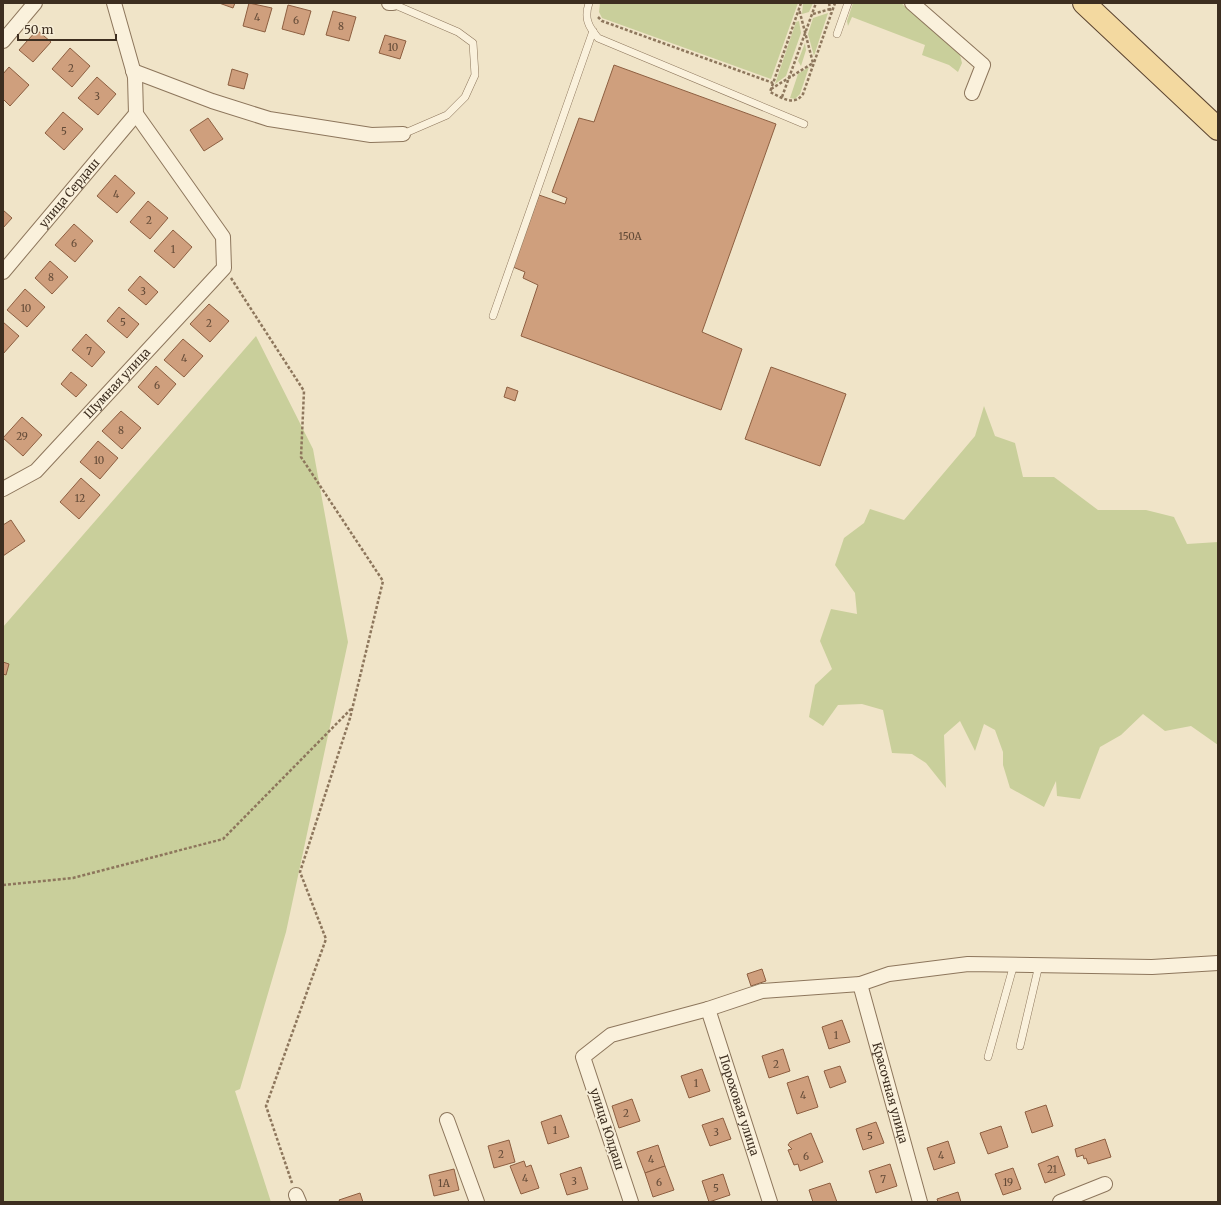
<svg xmlns="http://www.w3.org/2000/svg" width="1221" height="1205" font-family="Merriweather,serif">
  <style>
    .green { fill: #c9cf9b }
    .building { fill: #cf9f7d; stroke: #8d5f41 }
    .lines { fill: none; stroke-linecap: round; stroke-linejoin: round }
    .lane-casing { stroke: #8d765c; stroke-width: 8 }
    .street-casing { stroke: #8d765c; stroke-width: 16 }
    .primary-casing { stroke: #5b4430; stroke-width: 24 }
    .path { stroke: #8d765c; stroke-width: 2.5; stroke-dasharray: 3 2; stroke-linecap: butt }
    .lane { stroke: #faf1dc; stroke-width: 7 }
    .street { stroke: #faf1dc; stroke-width: 14 }
    .primary { stroke: #f3d9a0; stroke-width: 22 }
    .labels { text-anchor: middle; stroke-width: 4; stroke-linejoin: round; paint-order: stroke }
    .number-label { font-size: 10px; fill: #624a37 }
    .street-label { font-size: 12px; fill: #3d2e20; stroke: #f7eed8 }
  </style>
  <rect width="100%" height="100%" fill="#f0e4c8"/>
  <g class="green">
    <path d="M600 3H798L771 79 602 18 599 12Z"/>
    <path d="M803 3H813L809 12 802 14Z"/>
    <path d="M853 3H901L960 55 962 63 958 72 949 65 922 55 925 45 852 17 848 26 847 21Z"/>
    <path d="M828 13 814 56 808 34 813 18Z"/>
    <path d="M799 21 801 33 786 76 775 84 796 22Z"/>
    <path d="M805 43 806 50 801 66 798 61Z"/>
    <path d="M809 67 800 94 795 99 790 98 798 74Z"/>
    <path d="M256 336 313 449 348 642 286 932 240 1089 235 1091 271 1202H3V627Z"/>
    <path d="M984 406 995 436 1015 443 1023 477H1054L1098 510H1146L1174 517 1187 544 1218 542V745L1191 726 1165 731 1143 714 1121 735 1100 747 1080 799 1057 796 1056 781 1044 807 1010 788 1003 765V752L995 730 984 724 975 751 960 721 944 735 946 788 926 763 912 754 892 753 883 710 862 704 838 705 823 726 809 717 815 685 832 669 820 641 831 609 857 614 855 593 835 565 844 538 864 523 870 509 904 520 975 436Z"/>
  </g>
  <g class="building">
    <path d="M219 3H235L233 8Z"/>
    <path d="M249 3 272 8 265 32 243 26Z"/>
    <path d="M288 5 311 11 304 35 282 29Z"/>
    <path d="M333 11 356 17 349 41 326 35Z"/>
    <path d="M37 30 51 42 33 62 19 50Z"/>
    <path d="M385 35 406 41 400 59 379 53Z"/>
    <path d="M70 48 90 66 72 87 52 69Z"/>
    <path d="M614 65 776 124 702 332 742 349 721 410 521 336 538 285 523 278 525 272 513 267 539 195 565 204 567 198 552 192 579 118 594 122Z"/>
    <path d="M9 67 29 85 10 106 3 99V74Z"/>
    <path d="M232 69 248 74 244 89 228 85Z"/>
    <path d="M97 77 116 94 98 115 78 98Z"/>
    <path d="M63 112 83 129 64 150 45 133Z"/>
    <path d="M208 118 223 139 204 151 190 130Z"/>
    <path d="M115 175 135 193 117 213 97 196Z"/>
    <path d="M148 201 168 218 150 239 130 222Z"/>
    <path d="M3 210 12 218 3 228Z"/>
    <path d="M74 224 93 241 75 262 55 245Z"/>
    <path d="M173 230 192 247 174 268 154 251Z"/>
    <path d="M50 261 68 277 52 294 35 278Z"/>
    <path d="M140 276 158 292 146 305 128 290Z"/>
    <path d="M25 289 45 307 27 327 7 310Z"/>
    <path d="M209 304 229 321 210 342 190 324Z"/>
    <path d="M119 307 139 324 127 338 107 321Z"/>
    <path d="M3 322 19 336 3 354Z"/>
    <path d="M86 334 105 352 92 367 72 350Z"/>
    <path d="M183 339 203 356 184 377 164 360Z"/>
    <path d="M156 366 176 384 158 405 138 387Z"/>
    <path d="M771 367 846 394 820 466 745 439Z"/>
    <path d="M71 372 87 385 76 397 61 384Z"/>
    <path d="M507 387 518 391 515 401 504 397Z"/>
    <path d="M121 411 141 428 122 449 102 431Z"/>
    <path d="M22 417 42 435 23 456 3 438Z"/>
    <path d="M98 441 118 458 100 479 80 462Z"/>
    <path d="M81 478 100 495 79 519 60 502Z"/>
    <path d="M11 520 25 541 3 556V525Z"/>
    <path d="M3 662 9 664 6 675 3 674Z"/>
    <path d="M762 969 766 981 751 986 747 974Z"/>
    <path d="M842 1020 850 1042 829 1049 822 1027Z"/>
    <path d="M783 1049 790 1071 769 1078 762 1056Z"/>
    <path d="M840 1066 846 1082 830 1088 824 1071Z"/>
    <path d="M702 1069 710 1091 689 1098 681 1076Z"/>
    <path d="M808 1076 818 1107 797 1114 787 1083Z"/>
    <path d="M632 1099 640 1121 619 1128 612 1106Z"/>
    <path d="M1046 1105 1053 1126 1032 1133 1025 1112Z"/>
    <path d="M561 1115 569 1137 548 1144 541 1122Z"/>
    <path d="M723 1118 731 1139 710 1146 702 1125Z"/>
    <path d="M876 1122 884 1143 863 1150 856 1129Z"/>
    <path d="M1001 1126 1008 1147 988 1154 980 1133Z"/>
    <path d="M811 1133 823 1162 800 1171 798 1164 794 1165 788 1150 792 1149 788 1145 790 1142Z"/>
    <path d="M1105 1139 1111 1157 1088 1164 1086 1158 1084 1159 1083 1155 1077 1157 1075 1149Z"/>
    <path d="M509 1140 515 1162 494 1168 488 1146Z"/>
    <path d="M948 1141 955 1163 934 1170 927 1148Z"/>
    <path d="M658 1145 665 1166 645 1173 637 1152Z"/>
    <path d="M1058 1156 1065 1175 1045 1183 1038 1164Z"/>
    <path d="M524 1161 526 1167 531 1165 539 1188 521 1194 510 1166Z"/>
    <path d="M890 1164 897 1186 876 1193 869 1171Z"/>
    <path d="M665 1166 674 1190 653 1197 645 1173Z"/>
    <path d="M581 1167 588 1189 567 1195 560 1174Z"/>
    <path d="M1013 1168 1021 1189 1003 1195 995 1174Z"/>
    <path d="M454 1169 459 1190 434 1196 429 1175Z"/>
    <path d="M723 1174 730 1195 709 1202 702 1181Z"/>
    <path d="M830 1183 837 1202H813L809 1190Z"/>
    <path d="M958 1192 961 1202H938L937 1199Z"/>
    <path d="M360 1193 363 1202H340L339 1200Z"/>
  </g>
  <g class="lines">
    <g class="lane-casing">
      <g id="lane">
        <path d="M589 3C584 18 588 26 598 38L804 124"/>
        <path d="M393 4 458 32 473 43 475 75 465 97 447 115 403 134"/>
        <path d="M837 34 848 3"/>
        <path d="M493 316 593 31"/>
        <path d="M1020 1046 1039 965"/>
        <path d="M988 1057 1014 964"/>
      </g>
    </g>
    <g class="street-casing">
      <g id="street">
        <path d="M389 3H393"/>
        <path d="M912 3 983 65 972 93"/>
        <path d="M3 41 35 3"/>
        <path d="M133 71 212 101 269 119 371 135 403 134"/>
        <path id="s1" d="M3 272 136 114"/>
        <path id="s2" d="M3 489 36 471 224 268 223 237 136 114 135 77 114 3"/>
        <path id="s3" d="M860 984 920 1202"/>
        <path id="s4" d="M708 1009 770 1202"/>
        <path d="M447 1120 477 1202"/>
        <path d="M296 1195 299 1202"/>
        <path d="M631 1202 583 1057 611 1035 708 1009 762 991 860 984 889 974 968 964 1152 967 1218 963"/>
        <path d="M1060 1202 1105 1184"/>
      </g>
    </g>
    <g class="primary-casing">
      <path id="primary" d="M1084 3 1218 129"/>
    </g>
    <g class="path">
      <path d="M801 3 770 92C781 97 794 107 803 94L835 3"/>
      <path d="M829 3 831 14"/>
      <path d="M813 14 830 9"/>
      <path d="M598 17 602 21 773 83"/>
      <path d="M771 89 813 63 799 9"/>
      <path d="M782 97 816 3"/>
      <path d="M231 278 304 391 301 457 383 581 350 718 300 872 326 939 266 1106 292 1183"/>
      <path d="M3 885 73 878 223 839 352 708"/>
    </g>
    <use href="#lane" class="lane"/>
    <use href="#street" class="street"/>
    <use href="#primary" class="primary"/>
  </g>
  <g class="labels">
    <g class="number-label">
      <text x="257" y="21">4</text>
      <text x="296" y="24">6</text>
      <text x="341" y="30">8</text>
      <text x="393" y="51">10</text>
      <text x="71" y="72">2</text>
      <text x="97" y="100">3</text>
      <text x="64" y="135">5</text>
      <text x="116" y="198">4</text>
      <text x="149" y="224">2</text>
      <text x="630" y="240">150А</text>
      <text x="74" y="247">6</text>
      <text x="173" y="253">1</text>
      <text x="51" y="281">8</text>
      <text x="143" y="295">3</text>
      <text x="26" y="312">10</text>
      <text x="123" y="326">5</text>
      <text x="209" y="327">2</text>
      <text x="89" y="355">7</text>
      <text x="184" y="362">4</text>
      <text x="157" y="389">6</text>
      <text x="121" y="434">8</text>
      <text x="22" y="440">29</text>
      <text x="99" y="464">10</text>
      <text x="80" y="502">12</text>
      <text x="836" y="1039">1</text>
      <text x="776" y="1068">2</text>
      <text x="696" y="1087">1</text>
      <text x="803" y="1099">4</text>
      <text x="626" y="1117">2</text>
      <text x="555" y="1134">1</text>
      <text x="716" y="1136">3</text>
      <text x="870" y="1140">5</text>
      <text x="501" y="1158">2</text>
      <text x="941" y="1159">4</text>
      <text x="806" y="1160">6</text>
      <text x="651" y="1163">4</text>
      <text x="1052" y="1173">21</text>
      <text x="525" y="1182">4</text>
      <text x="883" y="1183">7</text>
      <text x="574" y="1185">3</text>
      <text x="659" y="1186">6</text>
      <text x="1008" y="1186">19</text>
      <text x="444" y="1187">1А</text>
      <text x="716" y="1192">5</text>
    </g>
    <g class="street-label">
      <text dy="4" stroke="none"><textPath href="#s1" startOffset="103">улица Сердаш</textPath></text>
      <text dy="4" stroke="none"><textPath href="#s2" startOffset="157">Шумная улица</textPath></text>
      <text dy="4" stroke="none"><textPath href="#s3" startOffset="113">Красочная улица</textPath></text>
      <text dy="4" stroke="none"><textPath href="#s4" startOffset="101">Пороховая улица</textPath></text>
      <text transform="translate(607 1129) rotate(72)" y="4">улица Юлдаш</text>
    </g>
  </g>
  <rect width="1221" height="1205" fill="none" stroke="#3d2e20" stroke-width="8"/>
  <path d="M18 34v6h98v-6" fill="none" stroke="#3d2e20" stroke-width="2"/>
  <text x="24" y="34" font-size="12" fill="#3d2e20" stroke="#f7eed8" stroke-width="3" paint-order="stroke">50 m</text>
</svg>
